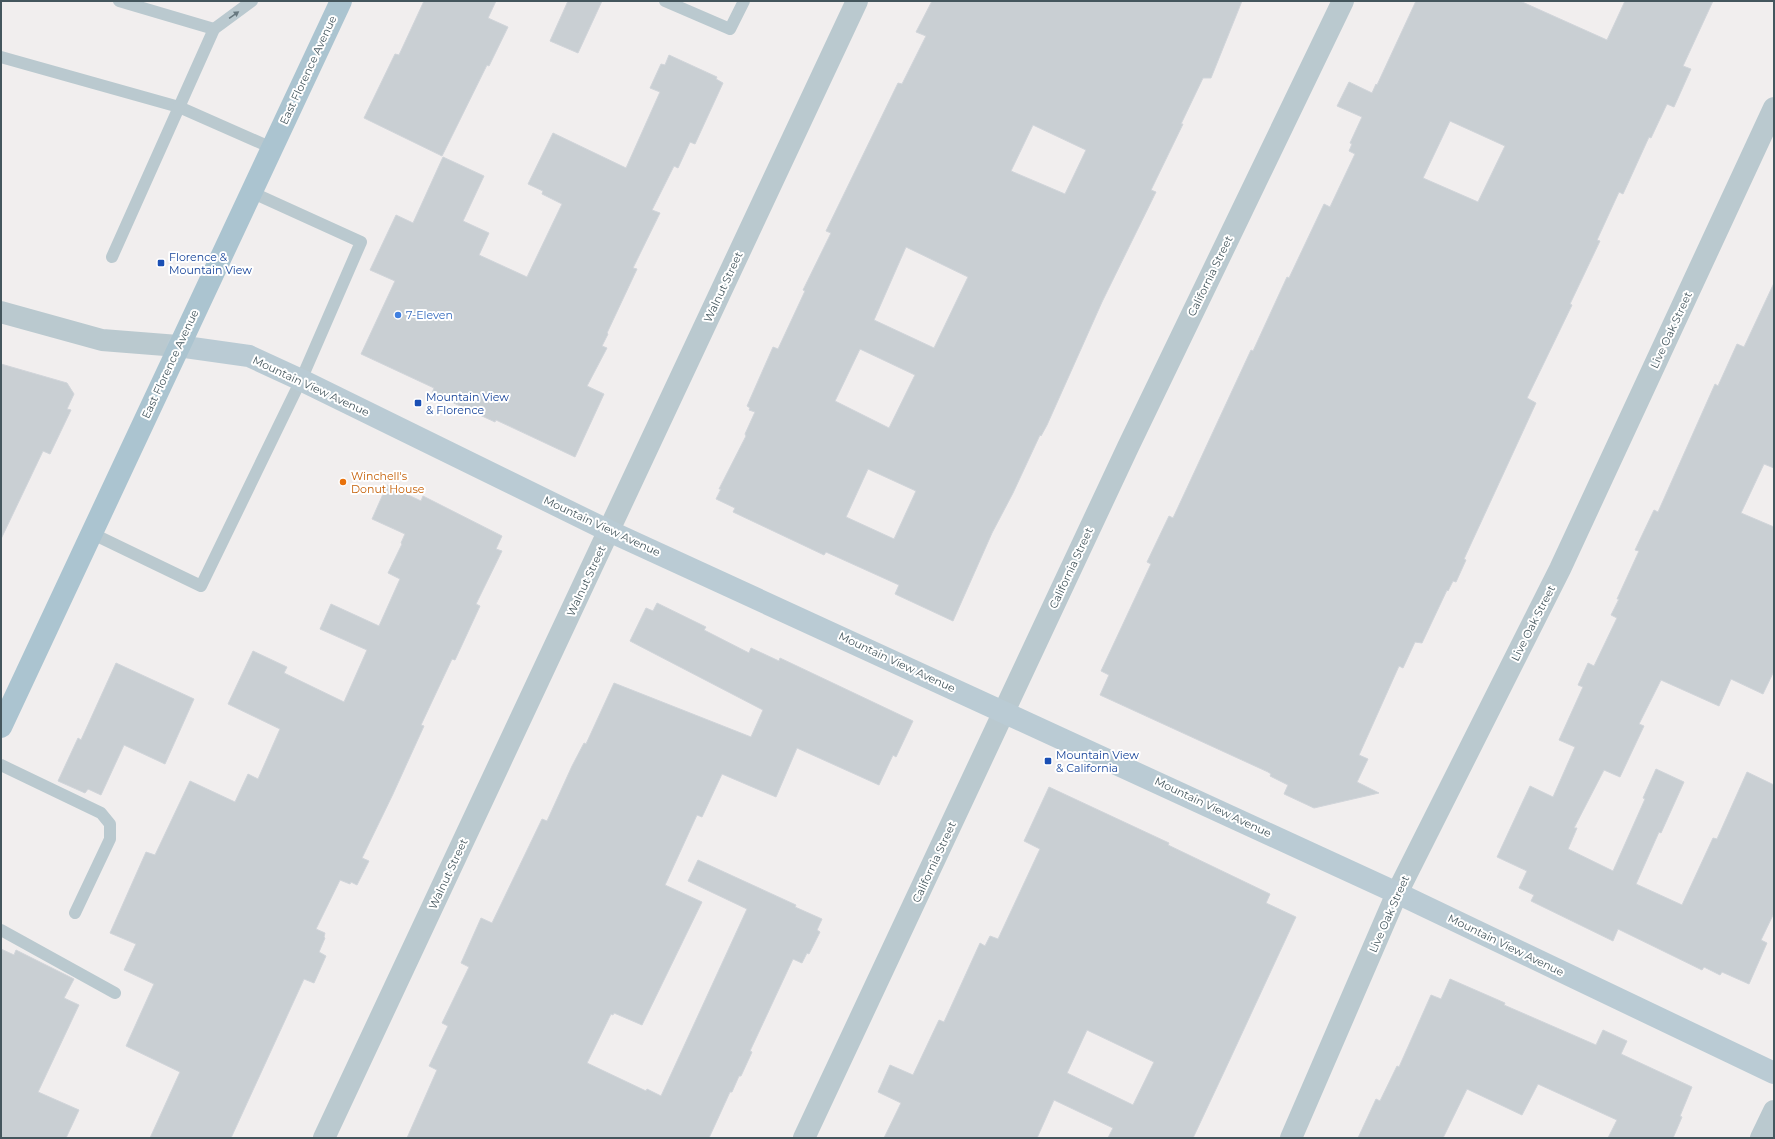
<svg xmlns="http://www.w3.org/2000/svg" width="1775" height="1139" font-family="Montserrat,sans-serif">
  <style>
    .building { fill: #c9cfd3; stroke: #d1d5da; fill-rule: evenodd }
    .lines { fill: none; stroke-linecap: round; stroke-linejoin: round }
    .lane { stroke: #bac9cf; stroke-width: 12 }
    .street { stroke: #bac9cf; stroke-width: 22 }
    .secondary { stroke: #bacbd4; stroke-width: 22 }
    .primary { stroke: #abc4d0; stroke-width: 22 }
    .oneway { fill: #67787f }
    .transit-dot { fill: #1a4fb4; stroke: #fff; stroke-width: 1.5 }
    .shop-dot { fill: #3f7fe0; stroke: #fff; stroke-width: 1.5 }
    .food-dot { fill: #e8710a; stroke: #fff; stroke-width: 1.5 }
    .labels { text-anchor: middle; stroke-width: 4; stroke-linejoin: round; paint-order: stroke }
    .street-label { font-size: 11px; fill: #44565d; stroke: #fff }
    .transit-label { font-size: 11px; fill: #164399; stroke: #fff; text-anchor: start }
    .shop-label { font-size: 11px; fill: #366cbe; stroke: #fff; text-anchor: start }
    .food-label { font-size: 11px; fill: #c56008; stroke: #fff; text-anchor: start }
  </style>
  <rect width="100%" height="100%" fill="#f1eeee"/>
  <g class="building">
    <path d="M424 1H496L488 18 508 27 489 66 487 65 442 156 364 118 395 54 399 55Z"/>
    <path d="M568 1H602L578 53 550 41Z"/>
    <path d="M932 1H1242L1211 78H1203L1181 124H1183L1151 190 1156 192 1102 302 1047 425 1041 436 1040 435 1013 493 992 533 953 621 895 594 899 585 826 552 824 555 733 512 735 508 716 499 721 489H719L746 436 745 434 755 412 749 410 750 408 747 406 773 347 778 349 805 291 803 290 831 233 826 231 898 83 902 84 926 36 916 32ZM1033 125 1086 150 1065 194 1011 171ZM906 247 968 277 934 348 874 320ZM860 349 915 375 889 428 835 401ZM868 469 916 491 894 539 846 517Z"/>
    <path d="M1416 1H1520L1607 40 1625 1H1713L1683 66 1691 69 1674 107 1667 104 1651 138 1649 137 1623 194 1619 192 1597 240 1600 241 1570 304 1572 305 1527 398 1536 403 1464 559 1466 560 1456 582 1453 581 1448 591 1447 590 1422 643 1415 642 1403 668 1399 666 1359 755 1368 759 1357 782 1379 793 1314 808 1284 794 1288 785 1270 776 1271 774 1268 772 1100 695 1109 675 1101 671 1151 564 1147 562 1169 516 1173 518 1251 350 1253 351 1287 277 1289 278 1324 204 1330 207 1355 154 1349 151 1352 144 1350 143 1362 117 1337 106 1349 82 1372 93 1376 84 1377 85ZM1450 121 1505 146 1478 202 1423 178Z"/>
    <path d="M669 55 717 77 716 79 723 83 695 144 690 142 678 168 674 166 652 210 660 213 633 268 637 269 607 333 608 334 602 346 607 348 587 386 604 394 575 457 496 420 495 422 432 393 434 388 361 354 395 281 370 270 396 215 413 223 443 157 484 176 463 221 489 233 479 255 527 277 562 204 542 194 543 191 528 184 553 133 626 168 660 92 650 88 661 64 665 65Z"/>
    <path d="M1774 283V468L1764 464 1741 513 1774 527V671L1763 694 1731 679 1719 706 1661 680 1639 724 1644 726 1620 777 1604 770 1574 828H1577L1568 849 1613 871 1645 799 1643 798 1656 769 1684 782 1661 833 1659 832 1636 884 1682 905 1713 838 1717 839 1747 772 1774 785V913L1761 940 1767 943 1749 984 1722 972 1720 975 1704 967 1702 970 1618 929 1613 941 1531 901 1534 895 1519 888 1527 871 1497 857 1530 786 1553 797 1575 747 1559 740 1583 687 1578 685 1588 663 1594 666 1617 618 1611 615 1619 599H1617L1639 551 1635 550 1654 510 1658 512 1715 384 1718 386 1737 344 1744 347Z"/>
    <path d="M1 364 67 383 74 394 67 409 71 410 50 454 43 451 1 539Z"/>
    <path d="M387 485 421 501 423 496 502 536 496 549 502 551 476 604 480 606 455 660 452 659 421 725 424 726 393 794 362 858 369 861 357 885 351 882 350 884 340 880 316 929 325 933 324 937 325 938 319 952 326 956 314 983 304 979 231 1138H150L180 1072 126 1046 154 984 124 970 136 944 110 933 146 852 155 855 190 781 235 802 248 774 258 779 280 729 228 704 253 651 287 667 284 673 344 702 367 650 320 629 331 604 379 626 400 579 388 573 402 544 401 543 405 534 372 519Z"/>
    <path d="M657 603 706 627 704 630 749 653 751 648 779 661 780 658 913 721 896 757 893 755 879 785 797 748 776 797 722 774 702 817 697 815 665 885 702 902 642 1025 614 1013 613 1015 611 1014 587 1063 646 1091 647 1089 661 1096 747 909 688 881 698 860 796 905 795 907 822 919 817 930 820 932 809 954 807 953 802 963 793 959 750 1051 752 1052 741 1076H739L732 1092H730L709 1138H407L437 1070 429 1066 448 1026 442 1023 469 967 461 963 481 918 492 923 542 819 547 821 572 766 584 743 586 744 614 683 751 737 763 710 630 641 646 608 653 611Z"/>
    <path d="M116 663 194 699 165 764 124 745 101 795 88 789 85 793 58 781 78 738 81 740Z"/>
    <path d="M1049 787 1169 843 1168 845 1270 894 1266 903 1296 917 1231 1057 1193 1138H1108L1113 1128 1054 1100 1037 1138H884L901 1103 878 1092 890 1065 913 1075 939 1020 944 1022 980 943 985 946 990 936 998 939 1040 849 1024 841ZM1087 1030 1154 1062 1133 1105 1067 1073Z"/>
    <path d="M1 949 14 955 16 950 74 979 64 998 79 1005 38 1092 79 1110 66 1138H1Z"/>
    <path d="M1450 979 1505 1003 1504 1005 1596 1045 1603 1030 1627 1041 1621 1054 1692 1087 1680 1116 1682 1117 1673 1138H1608L1617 1120 1538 1084 1522 1115 1467 1089 1443 1138H1358L1376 1099 1380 1101 1397 1066 1399 1067 1431 995 1441 999Z"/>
  </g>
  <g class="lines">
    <g class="lane">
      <path d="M119 1 214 29"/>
      <path d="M665 1 730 29 744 1"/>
      <path d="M1 57 179 107 272 148"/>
      <path d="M112 257 214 29 252 1"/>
      <path d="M91 533 201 586 301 380 361 242 251 192"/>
      <path d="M1 765 101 813 110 824V839L75 913"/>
      <path d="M1 930 115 993"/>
    </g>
    <g class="street">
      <path d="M1 312 102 340 178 346"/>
      <path d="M324 1138 857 1"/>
      <path d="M804 1138 1128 447 1343 1"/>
      <path d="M1291 1138 1397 893 1560 569 1774 108"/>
      <path d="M1761 1138 1774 1111"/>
    </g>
    <path class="secondary" d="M178 346 249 356 301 380 609 531 1397 893 1774 1073"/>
    <path class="primary" d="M1 727 341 1"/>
  </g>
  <defs><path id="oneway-solid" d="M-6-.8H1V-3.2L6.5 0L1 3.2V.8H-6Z"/></defs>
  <use class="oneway" href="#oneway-solid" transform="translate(234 15) rotate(-35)"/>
  <g class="transit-dot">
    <rect x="157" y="259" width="8" height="8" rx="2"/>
    <rect x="414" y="399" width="8" height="8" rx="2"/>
    <rect x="1044" y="757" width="8" height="8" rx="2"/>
  </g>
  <circle class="shop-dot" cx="398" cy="315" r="4"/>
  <circle class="food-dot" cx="343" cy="482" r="4"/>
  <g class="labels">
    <g class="street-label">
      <text transform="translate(308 70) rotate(-65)" y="4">East Florence Avenue</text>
      <text transform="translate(1210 276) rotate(-64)" y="4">California Street</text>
      <text transform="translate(723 287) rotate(-65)" y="4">Walnut Street</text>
      <text transform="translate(1671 330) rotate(-65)" y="4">Live Oak Street</text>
      <text transform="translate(170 364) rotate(-65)" y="4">East Florence Avenue</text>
      <text transform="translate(311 386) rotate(25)" y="4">Mountain View Avenue</text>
      <text transform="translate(602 526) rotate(25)" y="4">Mountain View Avenue</text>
      <text transform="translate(1071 568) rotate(-65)" y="4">California Street</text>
      <text transform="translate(586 581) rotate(-65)" y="4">Walnut Street</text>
      <text transform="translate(1533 623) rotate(-63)" y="4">Live Oak Street</text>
      <text transform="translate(897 662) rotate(25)" y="4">Mountain View Avenue</text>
      <text transform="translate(1213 807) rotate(25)" y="4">Mountain View Avenue</text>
      <text transform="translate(934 862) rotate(-65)" y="4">California Street</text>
      <text transform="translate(448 874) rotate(-65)" y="4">Walnut Street</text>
      <text transform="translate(1389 914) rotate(-66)" y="4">Live Oak Street</text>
      <text transform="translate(1506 945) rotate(26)" y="4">Mountain View Avenue</text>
    </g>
    <g class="transit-label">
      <text x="169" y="261">Florence &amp;<tspan x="169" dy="13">Mountain View</tspan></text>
      <text x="426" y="401">Mountain View<tspan x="426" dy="13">&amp; Florence</tspan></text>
      <text x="1056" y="759">Mountain View<tspan x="1056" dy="13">&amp; California</tspan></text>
    </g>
    <g class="shop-label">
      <text x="406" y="319">7-Eleven</text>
    </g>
    <g class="food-label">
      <text x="351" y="480">Winchell's<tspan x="351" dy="13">Donut House</tspan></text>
    </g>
  </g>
  <rect width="1775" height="1139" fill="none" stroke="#44565d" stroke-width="4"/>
</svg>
